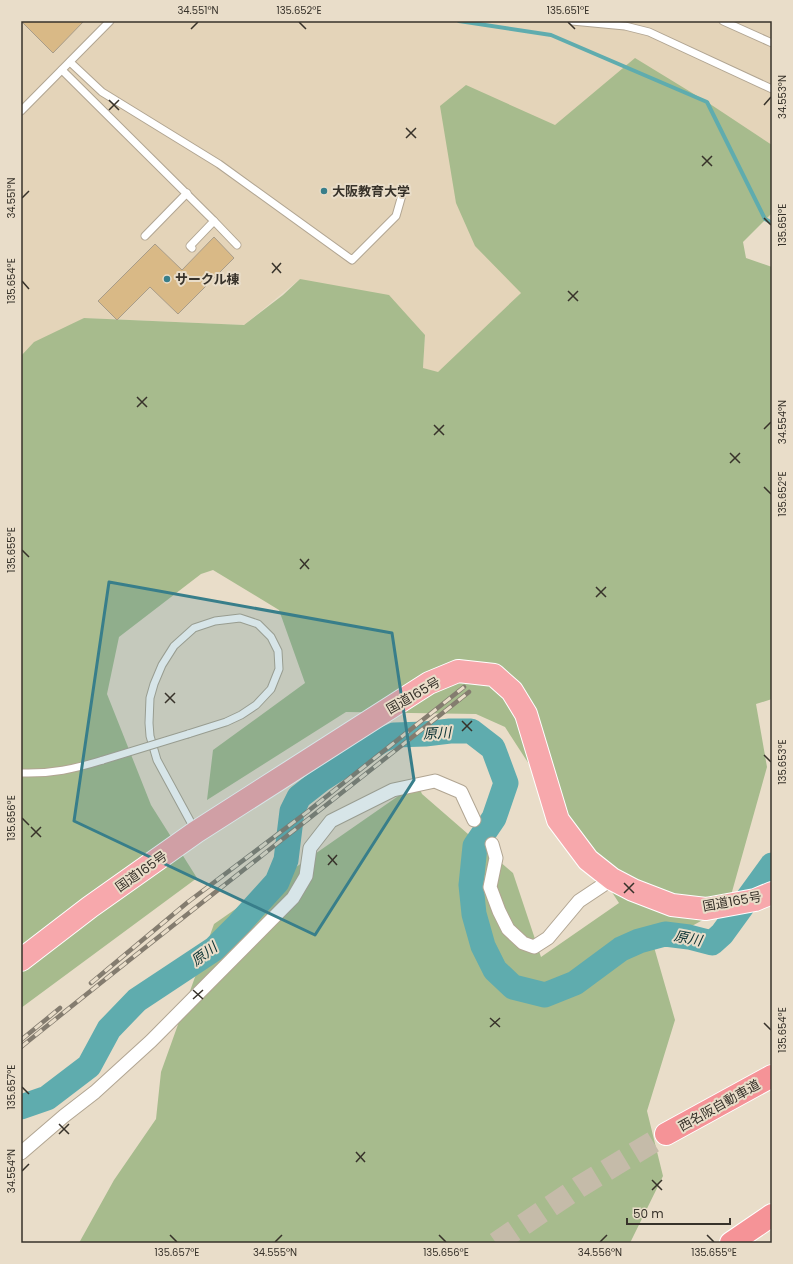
<svg xmlns="http://www.w3.org/2000/svg" width="793" height="1264" font-family="Poppins,'Noto Sans JP',sans-serif">
  <style>
    .built { fill: #e4d4b9 }
    .green { fill: #a7bb8d }
    .lines { fill: none; stroke-linecap: round; stroke-linejoin: round }
    .stream { stroke: #5facae; stroke-width: 4 }
    .river { stroke: #5facae; stroke-width: 25 }
    .building { fill: #d9b986; stroke: #a89c89 }
    .motorway-tunnel { stroke: #c5bba9; stroke-width: 22; stroke-dasharray: 22 11; stroke-linecap: butt }
    .service-casing { stroke: #b1a592; stroke-width: 9 }
    .minor-casing { stroke: #b1a592; stroke-width: 15 }
    .trunk-casing { stroke: #fff; stroke-width: 24 }
    .motorway-casing { stroke: #fff; stroke-width: 24 }
    .service { stroke: #fff; stroke-width: 7 }
    .minor { stroke: #fff; stroke-width: 13 }
    .trunk { stroke: #f7a8ac; stroke-width: 22 }
    .motorway { stroke: #f59397; stroke-width: 22 }
    .rail-casing { stroke: #847c6f; stroke-width: 4.5 }
    .rail { stroke: #e9ddc9; stroke-width: 3; stroke-dasharray: 9; stroke-linecap: butt }
    .service-bridge-casing { stroke: #b1a592; stroke-width: 9; stroke-linecap: butt }
    .service-bridge { stroke: #fff; stroke-width: 7 }
    .marked { fill: #387e8a; fill-opacity: 0.2; stroke: #387e8a; stroke-width: 3; stroke-linejoin: round }
    .ticks { fill: none; stroke: #37322a; stroke-width: 1.5 }
    .poi-dot { fill: #387e8a; stroke: #e9ddc9; stroke-width: 1.5 }
    .labels { text-anchor: middle; stroke-width: 4; stroke-linejoin: round; paint-order: stroke }
    .poi-label { font-size: 13px; font-weight: bold; fill: #37322a; stroke: #e9ddc9; text-anchor: start }
    .street-label { font-size: 13px; fill: #37322a; stroke: #e9ddc9 }
    .water-label { font-size: 14px; font-style: italic; fill: #0c3334; stroke: #e9ddc9 }
    .neatline { fill: none; stroke: #37322a; stroke-width: 1.5 }
    .ticks-label { font-size: 10px; text-anchor: middle; fill: #37322a }
  </style>
  <rect width="100%" height="100%" fill="#e9ddc9"/>
  <path class="built" d="M21 21H772V223L765 219 655 164 438 373 423 368 425 335 300 279 244 325 84 318 21 356Z"/>
  <path class="green" d="M635 58 707 102 772 145V213L743 242 746 258 772 267V699L756 704 767 767 728 906 654 947 675 1020 647 1111 663 1176 630 1243H79L114 1180 156 1119 161 1072 214 924 417 783 422 794 513 873 541 957 619 903 505 727 476 714 346 712 207 800 213 750 305 683 279 610 213 570 201 574 119 637 107 694 151 805 197 878 21 1008V356L34 342 84 318 244 325 283 295 300 279 389 295 425 335 423 368 438 372 521 293 475 246 456 203 440 106 466 85 555 125Z"/>
  <g class="lines">
    <path class="stream" d="M459 21 551 35 707 102 765 219 772 223"/>
    <path class="river" d="M21 1107 47 1098 89 1066 109 1029 137 1000 214 949 239 924 277 882 286 860 292 811 299 797 322 779 381 741 394 735 425 734 450 731H471L493 748 506 783 494 818 475 846 471 885 474 914 483 946 495 970 513 987 545 995 575 983 621 949 639 941 665 934 689 937 712 943 722 934 772 865"/>
  </g>
  <g class="building">
    <path d="M21 21H84L53 53Z"/>
    <path d="M214 237 234 258 178 314 150 287 117 320 98 301 155 244 182 270Z"/>
  </g>
  <g class="lines">
    <path class="motorway-tunnel" d="M496 1243 579 1187 666 1134"/>
    <g class="service-casing">
      <g id="service">
        <path d="M572 21 625 26 649 32 772 89"/>
        <path d="M723 21 772 43"/>
        <path d="M70 62 102 92 219 164 352 260 396 216 402 195"/>
        <path d="M62 70 214 221 190 246 192 248"/>
        <path d="M21 111 110 21"/>
        <path d="M214 221 237 245"/>
        <path d="M145 236 187 193"/>
        <path d="M188 734 226 722 241 715 256 705 271 689 279 669 278 651 271 637 258 624 240 618 215 621 194 628 174 646 162 665 154 684 150 698 149 723 150 736 157 760 195 830"/>
        <path d="M21 773C52 774 74 769 103 760"/>
      </g>
    </g>
    <g class="minor-casing">
      <g id="minor">
        <path d="M492 844 496 858 490 887 499 911 508 929 523 943 534 947 548 938 579 901 612 879"/>
        <path d="M21 1153 64 1116 95 1092 151 1041 293 898 306 876 310 848 331 821 393 790 435 781 461 792 474 820"/>
      </g>
    </g>
    <g class="trunk-casing">
      <path id="trunk" d="M21 960 90 907 196 832 429 683 458 671 494 675 512 691 526 714 558 820 588 860 612 879 633 890 672 905 706 909 755 900 772 893"/>
    </g>
    <g class="motorway-casing">
      <g id="motorway">
        <path d="M666 1134 772 1076"/>
        <path d="M731 1243 772 1215"/>
      </g>
    </g>
    <use href="#service" class="service"/>
    <use href="#minor" class="minor"/>
    <use href="#trunk" class="trunk"/>
    <use href="#motorway" class="motorway"/>
    <g class="rail-casing">
      <g id="rail">
        <path d="M91 983 188 902 307 812 464 687"/>
        <path d="M21 1040 60 1008"/>
        <path d="M21 1047C169 927 320 811 469 692"/>
      </g>
    </g>
    <use href="#rail" class="rail"/>
    <g class="service-bridge-casing">
      <path id="service-bridge" d="M103 760 188 734"/>
    </g>
    <use href="#service-bridge" class="service-bridge"/>
  </g>
  <path class="marked" d="M109 582 392 633 414 780 315 935 74 821Z"/>
  <path class="ticks" d="M299 22 306 29M568 22 575 29M191 29 198 22M109 100 119 110M764 105 771 97M109 110 119 100M406 128 416 138M406 138 416 128M702 156 712 166M702 166 712 156M22 198 29 191M764 218 771 225M272 263 281 273M272 273 281 263M22 281 29 289M568 291 578 301M568 301 578 291M137 397 147 407M137 407 147 397M434 425 444 435M764 429 771 422M434 435 444 425M730 453 740 463M730 463 740 453M764 487 771 494M22 550 29 557M300 559 309 569M300 569 309 559M596 587 606 597M596 597 606 587M165 693 175 703M165 703 175 693M462 721 472 731M462 731 472 721M764 755 771 762M22 818 29 825M31 827 41 837M31 837 41 827M328 855 337 865M328 865 337 855M624 883 634 893M624 893 634 883M193 990 203 999M193 999 203 990M490 1018 500 1027M764 1023 771 1030M490 1027 500 1018M22 1087 29 1094M59 1124 69 1134M59 1134 69 1124M356 1152 365 1162M356 1162 365 1152M22 1171 29 1164M652 1180 662 1190M652 1190 662 1180M170 1235 177 1242M439 1235 446 1242M707 1235 714 1242M275 1242 282 1235M600 1242 607 1235"/>
  <g class="poi-dot">
    <circle cx="324" cy="191" r="4"/>
    <circle cx="167" cy="279" r="4"/>
  </g>
  <g class="labels">
    <g class="poi-label">
      <text x="332" y="196">大阪教育大学</text>
      <text x="175" y="284">サークル棟</text>
    </g>
    <g class="street-label">
      <text transform="translate(413 695) rotate(-30)" y="5">国道165号</text>
      <text transform="translate(141 871) rotate(-35)" y="5">国道165号</text>
      <text transform="translate(732 901) rotate(-10)" y="5">国道165号</text>
      <text transform="translate(719 1105) rotate(-29)" y="5">西名阪自動車道</text>
    </g>
    <g class="water-label">
      <text transform="translate(437 733) rotate(-3)" y="5">原川</text>
      <text transform="translate(688 938) rotate(11)" y="5">原川</text>
      <text transform="translate(204 954) rotate(-37)" y="5">原川</text>
    </g>
  </g>
  <rect width="793" height="1264" fill="none" stroke="#e9ddc9" stroke-width="44"/>
  <path d="M627 1218v6h103v-6" fill="none" stroke="#37322a" stroke-width="2"/>
  <text x="633" y="1218" font-size="12" fill="#37322a" stroke="#e9ddc9" stroke-width="3" paint-order="stroke">50 m</text>
  <rect x="22" y="22" width="749" height="1220" class="neatline"/>
  <g class="ticks-label">
    <text x="198" y="14">34.551°N</text>
    <text x="299" y="14">135.652°E</text>
    <text x="568" y="14">135.651°E</text>
    <text transform="translate(782 97) rotate(-90)" y="4">34.553°N</text>
    <text transform="translate(11 198) rotate(-90)" y="4">34.551°N</text>
    <text transform="translate(782 225) rotate(-90)" y="4">135.651°E</text>
    <text transform="translate(11 281) rotate(-90)" y="4">135.654°E</text>
    <text transform="translate(782 422) rotate(-90)" y="4">34.554°N</text>
    <text transform="translate(782 494) rotate(-90)" y="4">135.652°E</text>
    <text transform="translate(11 550) rotate(-90)" y="4">135.655°E</text>
    <text transform="translate(782 762) rotate(-90)" y="4">135.653°E</text>
    <text transform="translate(11 818) rotate(-90)" y="4">135.656°E</text>
    <text transform="translate(782 1030) rotate(-90)" y="4">135.654°E</text>
    <text transform="translate(11 1087) rotate(-90)" y="4">135.657°E</text>
    <text transform="translate(11 1171) rotate(-90)" y="4">34.554°N</text>
    <text x="177" y="1256">135.657°E</text>
    <text x="275" y="1256">34.555°N</text>
    <text x="446" y="1256">135.656°E</text>
    <text x="600" y="1256">34.556°N</text>
    <text x="714" y="1256">135.655°E</text>
  </g>
</svg>
